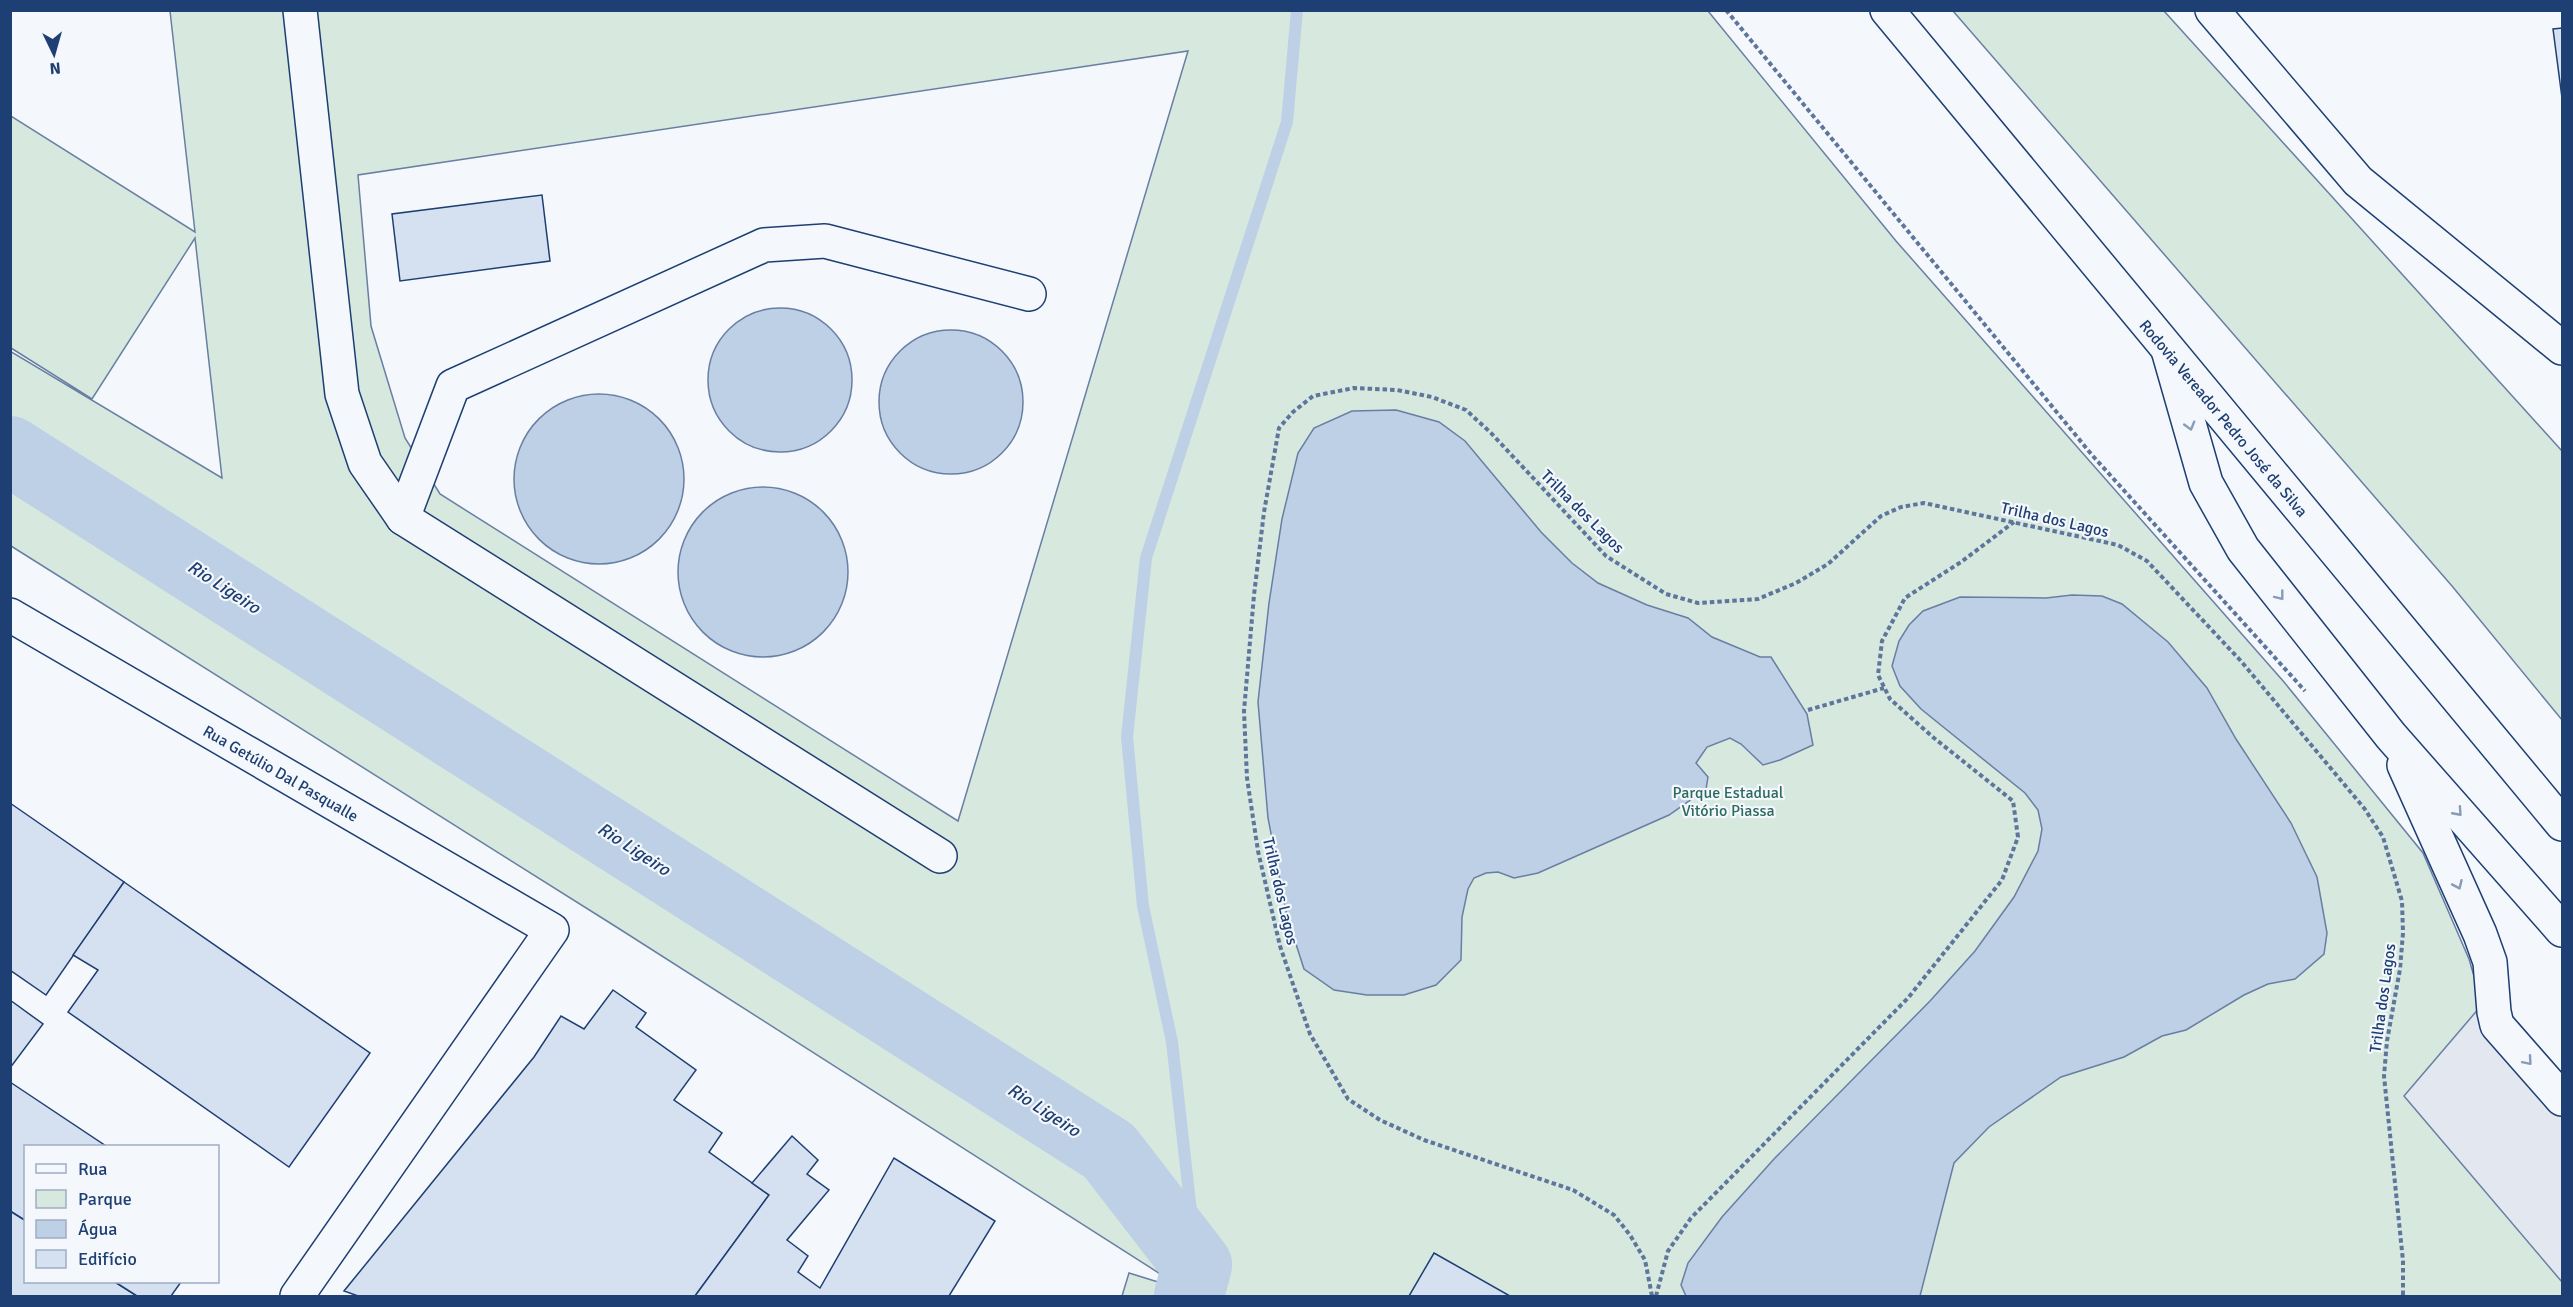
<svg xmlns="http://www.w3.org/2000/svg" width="2573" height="1307" font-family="Signika,sans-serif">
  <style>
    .green { fill: #d7e8df; stroke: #687fa3; stroke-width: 1.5; fill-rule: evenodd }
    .parking { fill: #e3e8f0; stroke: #687fa3; stroke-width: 1.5 }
    .water { fill: #bed0e5; stroke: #687fa3; stroke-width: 1.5 }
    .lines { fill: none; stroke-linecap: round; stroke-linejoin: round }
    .stream { stroke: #bed0e5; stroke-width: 12 }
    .river { stroke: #bed0e5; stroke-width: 70 }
    .building { fill: #d5e0f0; stroke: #1d3f73; stroke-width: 1.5 }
    .minor-casing { stroke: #1d3f73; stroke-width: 36 }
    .major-casing { stroke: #1d3f73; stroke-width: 36 }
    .path { stroke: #5e769c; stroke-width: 4; stroke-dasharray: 4.5 3; stroke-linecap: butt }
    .minor { stroke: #f4f7fb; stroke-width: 33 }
    .major { stroke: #f4f7fb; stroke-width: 33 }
    .oneway { stroke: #889bb7 }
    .labels { text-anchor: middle; stroke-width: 4.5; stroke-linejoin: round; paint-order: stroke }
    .street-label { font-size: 16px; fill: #1d3f73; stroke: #f4f7fb }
    .park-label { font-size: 16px; fill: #2c6c60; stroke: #f4f7fb }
    .water-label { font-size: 18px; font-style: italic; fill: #1d3f73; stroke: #f4f7fb }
  </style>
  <rect width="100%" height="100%" fill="#f4f7fb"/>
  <g class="green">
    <path d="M170 11H1708L1896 241 2284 682 2423 853 2469 959 2478 990 2562 1074V1296H1122L1129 1273 1187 1291 618 928 11 546 10 351 222 478 195 238 92 399 11 348V116L195 232ZM1188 51 958 821 440 494 405 438 371 326 358 175Z"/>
    <path d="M1953 11H2164L2562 451V720L2452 586Z"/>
  </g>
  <path class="parking" d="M2492 993 2562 1073V1282L2404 1096Z"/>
  <g class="water">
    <circle cx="780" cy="380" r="72"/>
    <circle cx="951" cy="402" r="72"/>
    <circle cx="599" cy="479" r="85"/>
    <path d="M1396 410 1439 422 1465 441 1541 532 1572 563 1598 583 1647 605 1688 618 1712 637 1760 657H1771L1807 714 1813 745 1780 760 1763 765 1741 744 1730 738 1707 747 1696 763 1708 777 1706 789 1669 815 1538 873 1514 878 1498 872 1486 873 1474 878 1468 889 1462 917 1461 960 1436 985 1404 995H1367L1334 990 1304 969 1287 916 1268 818 1258 702 1269 603 1282 519 1298 453 1314 428 1352 411Z"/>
    <circle cx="763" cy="572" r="85"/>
    <path d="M2072 595 2102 596 2122 604 2168 642 2207 688 2236 739 2291 823 2317 877 2327 933 2324 954 2295 979 2268 984 2244 995 2186 1030 2162 1036 2124 1057 2061 1077 1989 1127 1954 1163 1920 1296H1686L1681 1285 1688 1263 1722 1217 1774 1159 1930 1001 1975 951 2014 897 2038 851 2042 829 2038 810 2025 793 1921 709 1900 686 1892 666 1899 641 1909 625 1923 611 1960 597 2046 598Z"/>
  </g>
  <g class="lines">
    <path class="stream" d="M1197 1265 1172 1042 1143 906 1127 737 1146 558 1287 122 1297 10"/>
    <path class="river" d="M10 451 1109 1151 1197 1265 1189 1296"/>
  </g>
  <g class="building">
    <path d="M2562 28V98L2553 29Z"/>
    <path d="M542 195 550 261 400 281 392 214Z"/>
    <path d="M10 803 124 882 46 995 10 970Z"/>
    <path d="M124 882 370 1053 289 1167 68 1012 98 970 73 955Z"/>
    <path d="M613 990 646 1013 636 1027 696 1070 674 1100 722 1133 709 1152 769 1195 695 1296H358L344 1291 534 1057 561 1016 584 1029Z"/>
    <path d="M10 1000 43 1024 10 1068Z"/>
    <path d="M10 1082 106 1146H26V1221L10 1211Z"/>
    <path d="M792 1136 818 1160 807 1174 829 1190 787 1240 808 1256 798 1272 820 1288 894 1158 995 1221 949 1296H695L769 1195 752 1183Z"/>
    <path d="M10 1211 26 1221V1282H115L137 1296H10Z"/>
    <path d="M1434 1253 1510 1296H1409Z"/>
    <path d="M115 1282H181L171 1296H137Z"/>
  </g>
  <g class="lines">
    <g class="minor-casing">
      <g id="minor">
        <path d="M300 10 342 394 365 463 403 518 940 856"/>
        <path d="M2212 10 2358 181 2562 348"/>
        <path d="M2168 350 2206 483 2243 549 2391 736 2562 930"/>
        <path d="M403 518 453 386 764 245 825 241 1029 294"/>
        <path d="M10 615 552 930 297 1296"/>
        <path d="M2404 765 2480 934 2490 962 2494 1012 2497 1025 2562 1099"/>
      </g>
    </g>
    <g class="major-casing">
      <path id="major" d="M1887 10 2562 824"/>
    </g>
    <g class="path">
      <path d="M1726 10 2092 455 2305 691"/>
      <path d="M1808 710 1884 688"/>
      <path d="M1652 1296 1645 1260 1630 1235 1614 1215 1573 1190 1424 1140 1380 1120 1348 1099 1310 1034 1280 946 1258 851 1247 778 1244 711 1254 595 1264 512 1279 428 1293 412 1313 396 1354 388 1397 390 1432 397 1466 410 1491 433 1606 556 1666 594 1698 603 1758 599 1796 583 1828 564 1881 516 1901 507 1924 503 2118 545 2147 561 2240 660 2364 808 2383 837 2402 901 2403 933 2400 969 2387 1041 2384 1076 2403 1261V1296"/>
      <path d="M1656 1296 1668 1251 1691 1218 1908 998 2002 880 2018 837 2013 801 1934 738 1890 699 1878 675 1882 641 1905 598 1961 562 2014 522"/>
    </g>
    <use href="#minor" class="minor"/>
    <use href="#major" class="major"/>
  </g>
  <defs><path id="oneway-chevron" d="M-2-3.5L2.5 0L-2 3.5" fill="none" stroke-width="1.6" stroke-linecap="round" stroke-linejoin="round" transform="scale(1.5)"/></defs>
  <g class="oneway">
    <use href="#oneway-chevron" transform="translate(2190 426) rotate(74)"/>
    <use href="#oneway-chevron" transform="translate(2280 596) rotate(52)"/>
    <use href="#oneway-chevron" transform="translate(2458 812) rotate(48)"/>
    <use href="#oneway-chevron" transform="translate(2458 885) rotate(66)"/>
    <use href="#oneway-chevron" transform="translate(2528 1061) rotate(49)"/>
  </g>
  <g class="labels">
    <g class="street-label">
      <text transform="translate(2224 418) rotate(50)" y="6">Rodovia Vereador Pedro José da Silva</text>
      <text transform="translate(1583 511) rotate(45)" y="6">Trilha dos Lagos</text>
      <text transform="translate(2055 519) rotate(13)" y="6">Trilha dos Lagos</text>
      <text transform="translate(281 773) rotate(30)" y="6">Rua Getúlio Dal Pasqualle</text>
      <text transform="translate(1281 891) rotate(77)" y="6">Trilha dos Lagos</text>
      <text transform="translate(2382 998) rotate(-82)" y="6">Trilha dos Lagos</text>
    </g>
    <g class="park-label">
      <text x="1728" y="798">Parque Estadual<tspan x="1728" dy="18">Vitório Piassa</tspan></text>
    </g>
    <g class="water-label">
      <text transform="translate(224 587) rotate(33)" y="6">Rio Ligeiro</text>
      <text transform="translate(634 849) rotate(33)" y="6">Rio Ligeiro</text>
      <text transform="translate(1044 1110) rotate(33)" y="6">Rio Ligeiro</text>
    </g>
  </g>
  <rect width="2573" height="1307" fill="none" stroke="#1d3f73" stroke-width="24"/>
  <rect x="24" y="1145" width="195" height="138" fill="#f4f7fb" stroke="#9eadc5" stroke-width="1.5"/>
  <rect x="36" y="1164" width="30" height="9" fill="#f4f7fb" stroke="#9eadc5" stroke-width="1.5"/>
  <text x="78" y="1175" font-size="18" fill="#1d3f73">Rua</text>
  <rect x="36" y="1190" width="30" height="18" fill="#d7e8df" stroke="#9eadc5" stroke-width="1.5"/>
  <text x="78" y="1205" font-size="18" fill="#1d3f73">Parque</text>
  <rect x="36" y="1220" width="30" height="18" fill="#bed0e5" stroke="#9eadc5" stroke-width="1.5"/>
  <text x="78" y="1235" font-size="18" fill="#1d3f73">Água</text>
  <rect x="36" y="1250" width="30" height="18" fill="#d5e0f0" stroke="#9eadc5" stroke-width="1.5"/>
  <text x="78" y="1265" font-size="18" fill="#1d3f73">Edifício</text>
  <g transform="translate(54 54) rotate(175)" stroke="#f4f7fb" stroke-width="4.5" paint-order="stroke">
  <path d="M0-4.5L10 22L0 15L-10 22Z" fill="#1d3f73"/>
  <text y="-9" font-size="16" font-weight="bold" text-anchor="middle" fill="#1d3f73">N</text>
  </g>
</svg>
